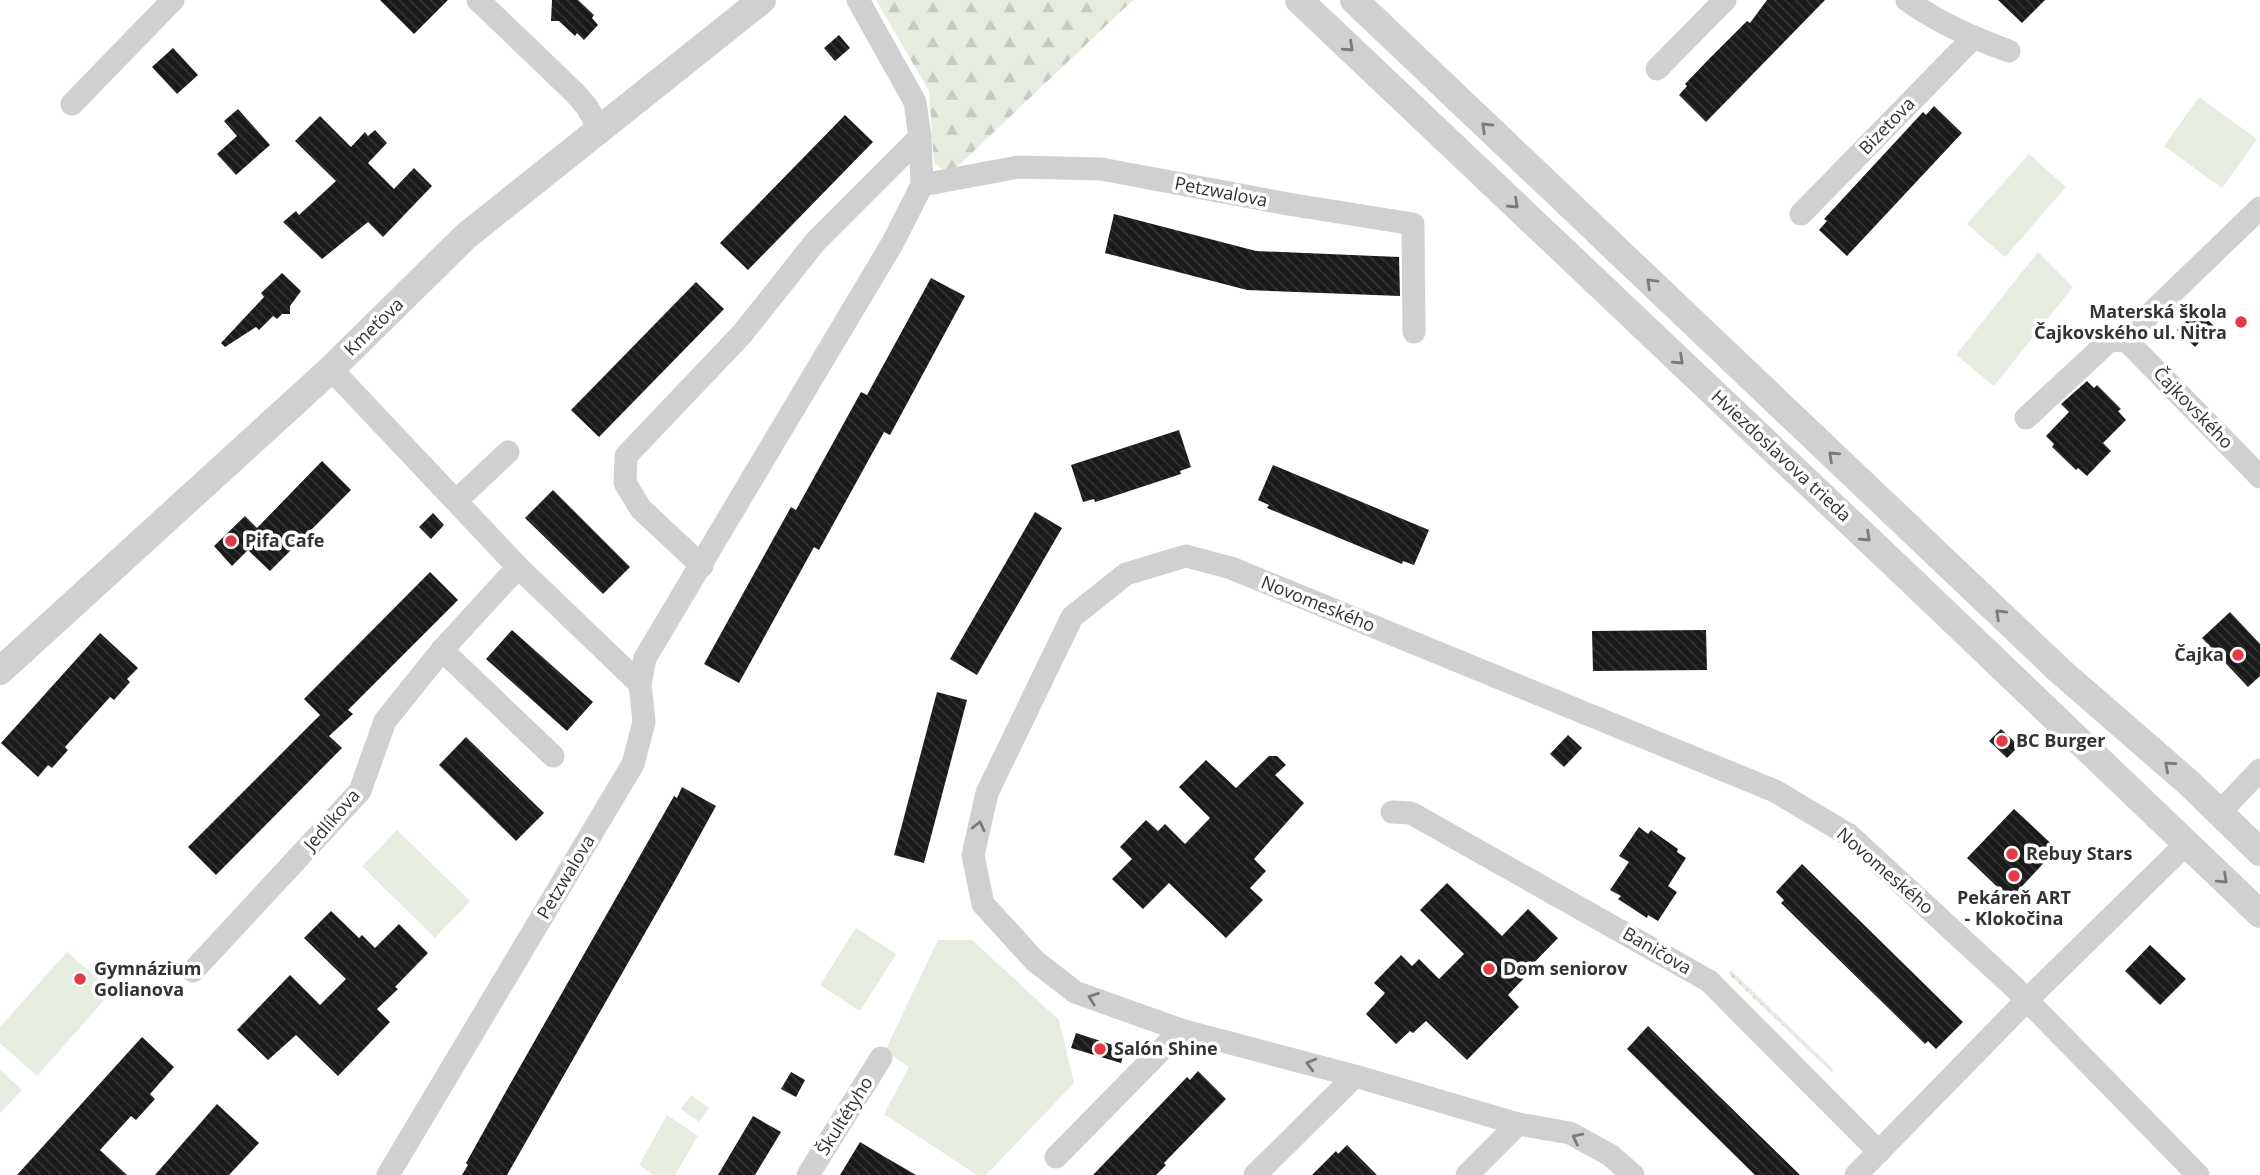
<svg xmlns="http://www.w3.org/2000/svg" width="2260" height="1175" font-family="'Open Sans',sans-serif">
  <style>
    .grass { fill: url(#grass-dots) }
    .forest { fill: url(#forest-firs) }
    .park { fill: #e6ecdf }
    .building { fill: url(#building-back-hatch) }
    .lines { fill: none; stroke-linecap: round; stroke-linejoin: round }
    .minor { stroke: #d0d0d0; stroke-width: 23 }
    .tertiary { stroke: #d0d0d0; stroke-width: 28 }
    .oneway { stroke: #7a7a7a }
    .poi-dot { fill: #e63946; stroke: #fff; stroke-width: 2.5 }
    .labels { text-anchor: middle; stroke-width: 7; stroke-linejoin: round; paint-order: stroke }
    .street-label { font-size: 18px; fill: #333; stroke: #fff }
    .poi-label { font-size: 18px; font-weight: bold; fill: #333; stroke: #fff; text-anchor: start }
  </style>
  <defs>
    <pattern id="grass-dots" width="8" height="8" patternUnits="userSpaceOnUse" patternTransform="scale(1.75)"><rect width="8" height="8" fill="#e6ecdf"/><path d="M2 2h.1M6 6h.1" fill="none" stroke="#c6cbc0" stroke-width="1.8" stroke-linecap="round"/></pattern>
    <pattern id="forest-firs" width="22" height="20" patternUnits="userSpaceOnUse" patternTransform="scale(1.75)"><rect width="22" height="20" fill="#e6ecdf"/><path d="M5 1l3.5 6h-7zM16 11l3.5 6h-7z" fill="#c6cbc0"/></pattern>
    <pattern id="building-back-hatch" width="6" height="6" patternUnits="userSpaceOnUse" patternTransform="scale(1.75)"><rect width="6" height="6" fill="#1a1a1a"/><path d="M-1 5l2 2M0 0l6 6M5-1l2 2" fill="none" stroke="#333"/></pattern>
  </defs>
  <rect width="100%" height="100%" fill="#fff"/>
  <path class="grass" d="M1731 970 1833 1069 1832 1073 1730 975 1729 973Z"/>
  <path class="forest" d="M876 0H1133L955 169H942L934 163 929 91Z"/>
  <g class="park">
    <path d="M2199 97 2257 139 2222 188 2164 146Z"/>
    <path d="M2029 154 2066 187 2005 257 1967 224Z"/>
    <path d="M2038 252 2073 287 1994 386 1956 355Z"/>
    <path d="M397 830 470 901 435 938 362 866Z"/>
    <path d="M856 928 896 954 860 1011 820 985Z"/>
    <path d="M938 940H972L1059 1020 1074 1083 986 1175H977L884 1114 909 1067 885 1051Z"/>
    <path d="M67 952 112 991 37 1076 0 1043V1027Z"/>
    <path d="M0 1070 22 1090 0 1113Z"/>
    <path d="M691 1095 709 1108 699 1122 681 1109Z"/>
    <path d="M667 1115 698 1136 675 1175H653L639 1165Z"/>
  </g>
  <g class="building">
    <path d="M380 0H448L414 34Z"/>
    <path d="M552 0H578L594 15 592 18 598 25 584 40 577 33 575 36 559 21H551Z"/>
    <path d="M1767 0H1825L1706 122 1679 95 1687 86 1685 84 1708 60 1747 21 1750 23Z"/>
    <path d="M1998 0H2045L2022 23Z"/>
    <path d="M839 35 850 48 835 61 824 48Z"/>
    <path d="M173 48 198 75 177 94 152 67Z"/>
    <path d="M1934 106 1962 133 1847 256 1819 230 1827 221 1824 219 1923 112 1926 115Z"/>
    <path d="M238 109 270 145 236 175 217 154 237 136 224 121Z"/>
    <path d="M845 115 873 142 748 270 720 243Z"/>
    <path d="M320 116 351 147 365 132 368 136 375 130 387 143 368 163 394 189 414 168 432 186 383 237 368 222 322 259 283 222 296 211 299 215 336 181 295 141Z"/>
    <path d="M1114 214 1256 251 1399 257 1400 296 1247 290 1105 253Z"/>
    <path d="M282 273 301 291 290 306V314H282L277 319 273 316 259 330 256 327 225 347 221 343 264 297 261 293Z"/>
    <path d="M931 278 965 296 890 435 884 432 819 550 814 547 739 683 704 664 791 507 796 510 861 392 867 395Z"/>
    <path d="M696 282 724 309 599 437 571 410Z"/>
    <path d="M2197 310 2214 326 2195 347 2177 330Z"/>
    <path d="M2087 381 2094 388 2097 385 2121 409 2118 411 2126 420 2103 443 2111 451 2087 476 2078 468 2076 470 2052 447 2054 444 2046 436 2069 412 2061 404Z"/>
    <path d="M1179 430 1191 467 1180 471 1181 474 1108 498 1095 502 1094 499 1083 502 1071 465Z"/>
    <path d="M322 461 351 490 270 571 248 550 232 566 214 546 245 516 257 528Z"/>
    <path d="M1273 465 1429 530 1414 565 1403 561 1402 564 1267 508 1269 505 1258 500Z"/>
    <path d="M553 490 630 567 603 594 525 518Z"/>
    <path d="M1035 512 1062 528 977 675 950 659Z"/>
    <path d="M433 513 444 525 431 539 419 527Z"/>
    <path d="M430 572 458 600 348 710 353 714 329 736 342 748 216 875 188 847 320 715 304 699Z"/>
    <path d="M2230 612 2260 644V676L2248 687 2202 638Z"/>
    <path d="M512 630 593 702 567 731 486 659Z"/>
    <path d="M1706 630 1707 670 1593 671 1592 631Z"/>
    <path d="M100 633 138 668 127 679 130 682 114 700 110 697 65 747 68 750 52 768 48 765 38 777 1 743Z"/>
    <path d="M937 692 967 700 924 863 894 855Z"/>
    <path d="M2001 729 2019 746 2007 758 1989 741Z"/>
    <path d="M1568 735 1582 748 1564 767 1550 754Z"/>
    <path d="M466 737 544 813 516 841 439 765Z"/>
    <path d="M1269 756H1277L1286 765 1275 775 1304 803 1254 859 1266 871 1250 888 1263 900 1226 938 1169 883 1143 909 1112 879 1132 859 1120 847 1146 820 1158 831 1165 824 1185 844 1210 818 1179 787 1206 760 1236 788Z"/>
    <path d="M682 787 716 806 673 884 507 1175H462L468 1165 466 1163 509 1086 674 796 677 798Z"/>
    <path d="M2014 809 2057 849 2010 899 1967 858Z"/>
    <path d="M1639 827 1648 834 1651 830 1678 849 1677 852 1686 858 1668 886 1677 892 1658 921 1648 915 1647 918 1618 899 1621 896 1610 890 1629 862 1619 856Z"/>
    <path d="M1802 864 1963 1022 1936 1049 1928 1041 1925 1044 1781 903 1784 900 1776 892Z"/>
    <path d="M1447 883 1502 936 1528 909 1558 938 1525 972 1528 974 1508 995 1519 1007 1467 1060 1426 1021 1413 1033 1410 1031 1396 1044 1366 1014 1385 993 1374 983 1401 955 1412 966 1419 959 1439 979 1464 954 1420 910Z"/>
    <path d="M331 911 359 938 362 935 375 948 399 924 428 953 395 987 398 989 377 1009 390 1022 338 1076 296 1035 268 1060 237 1030 290 975 320 1005 346 979 304 938Z"/>
    <path d="M2150 945 2186 979 2160 1005 2125 971Z"/>
    <path d="M1648 1026 1721 1098 1800 1175H1755L1627 1049Z"/>
    <path d="M1076 1033 1125 1049 1121 1063 1071 1048Z"/>
    <path d="M142 1037 174 1067 150 1094 155 1099 136 1120 131 1116 100 1150 127 1175H17Z"/>
    <path d="M1198 1071 1226 1099 1164 1163 1166 1165 1156 1175H1093L1187 1077 1190 1080Z"/>
    <path d="M791 1072 805 1080 796 1097 781 1089Z"/>
    <path d="M217 1104 259 1143 229 1175H155Z"/>
    <path d="M753 1116 781 1132 755 1175H718Z"/>
    <path d="M860 1142 885 1157 916 1175H840Z"/>
    <path d="M1347 1145 1377 1175H1312L1336 1151 1338 1154Z"/>
  </g>
  <g class="lines">
    <g class="minor">
      <path d="M478 0 575 93 587 107 600 130"/>
      <path d="M1907 0C1938 23 1973 38 2009 51"/>
      <path d="M1657 69 1725 0"/>
      <path d="M72 104 173 0"/>
      <path d="M922 185 1018 167 1101 169 1288 204 1413 224 1414 332"/>
      <path d="M2260 208 2150 314 2126 340 2260 477"/>
      <path d="M1801 214 1973 38"/>
      <path d="M331 369 518 567 640 684"/>
      <path d="M2026 418 2109 341 2126 340"/>
      <path d="M457 500 508 452"/>
      <path d="M702 566 641 509 625 483 626 456 742 334 816 241 920 137"/>
      <path d="M442 650 553 756"/>
      <path d="M1392 812 1411 813 1709 981 1879 1152"/>
      <path d="M2220 812 2260 770"/>
      <path d="M193 971 360 791 385 721 442 650 518 567"/>
      <path d="M1056 1157 1181 1030"/>
      <path d="M388 1175 633 764 644 722 640 684 645 658 892 244 922 185 920 137 915 102 858 0"/>
      <path d="M808 1175 881 1058"/>
      <path d="M1255 1175 1355 1076"/>
      <path d="M1467 1175 1518 1124"/>
      <path d="M1633 1175 1610 1155 1570 1133 1518 1124 1355 1076 1181 1030 1075 992 1035 961 983 904 973 855 987 793 1072 617 1126 574 1186 556 1231 568 1775 791 1849 835 2015 988 2198 1175"/>
      <path d="M1856 1175 2027 1000 2186 844"/>
    </g>
    <g class="tertiary">
      <path d="M1299 0 1911 580 2260 914"/>
      <path d="M1354 0 2059 670 2189 783 2260 852"/>
      <path d="M0 671 331 369 466 236 762 0"/>
    </g>
  </g>
  <defs><path id="oneway-chevron" d="M-2-3.5L2.5 0L-2 3.5" fill="none" stroke-width="1.6" stroke-linecap="round" stroke-linejoin="round" transform="scale(1.75)"/></defs>
  <g class="oneway">
    <use href="#oneway-chevron" transform="translate(1349 47) rotate(43)"/>
    <use href="#oneway-chevron" transform="translate(1486 127) rotate(-136)"/>
    <use href="#oneway-chevron" transform="translate(1514 204) rotate(43)"/>
    <use href="#oneway-chevron" transform="translate(1651 283) rotate(-136)"/>
    <use href="#oneway-chevron" transform="translate(1679 360) rotate(43)"/>
    <use href="#oneway-chevron" transform="translate(1833 456) rotate(-137)"/>
    <use href="#oneway-chevron" transform="translate(1866 537) rotate(43)"/>
    <use href="#oneway-chevron" transform="translate(2000 614) rotate(-136)"/>
    <use href="#oneway-chevron" transform="translate(2169 766) rotate(-139)"/>
    <use href="#oneway-chevron" transform="translate(979 826) rotate(-77)"/>
    <use href="#oneway-chevron" transform="translate(2223 879) rotate(43)"/>
    <use href="#oneway-chevron" transform="translate(1093 998) rotate(-160)"/>
    <use href="#oneway-chevron" transform="translate(1311 1064) rotate(-165)"/>
    <use href="#oneway-chevron" transform="translate(1577 1138) rotate(-154)"/>
  </g>
  <g class="poi-dot">
    <circle cx="2241" cy="322" r="7"/>
    <circle cx="231" cy="541" r="7"/>
    <circle cx="2238" cy="655" r="7"/>
    <circle cx="2002" cy="741" r="7"/>
    <circle cx="2012" cy="854" r="7"/>
    <circle cx="2014" cy="876" r="7"/>
    <circle cx="1489" cy="969" r="7"/>
    <circle cx="80" cy="979" r="7"/>
    <circle cx="1100" cy="1049" r="7"/>
  </g>
  <g class="labels">
    <g class="street-label">
      <text transform="translate(1887 126) rotate(-46)" y="6">Bizetova</text>
      <text transform="translate(1221 192) rotate(11)" y="6">Petzwalova</text>
      <text transform="translate(374 327) rotate(-44)" y="6">Kmeťova</text>
      <text transform="translate(2193 408) rotate(46)" y="6">Čajkovského</text>
      <text transform="translate(1781 456) rotate(43)" y="6">Hviezdoslavova trieda</text>
      <text transform="translate(1318 604) rotate(22)" y="6">Novomeského</text>
      <text transform="translate(332 820) rotate(-49)" y="6">Jedlíkova</text>
      <text transform="translate(1885 871) rotate(41)" y="6">Novomeského</text>
      <text transform="translate(566 877) rotate(-59)" y="6">Petzwalova</text>
      <text transform="translate(1657 951) rotate(30)" y="6">Baničova</text>
      <text transform="translate(845 1116) rotate(-58)" y="6">Škultétyho</text>
    </g>
    <g class="poi-label">
      <text x="2227" y="318" text-anchor="end">Materská škola<tspan x="2227" dy="21">Čajkovského ul. Nitra</tspan></text>
      <text x="245" y="547">Pifa Cafe</text>
      <text x="2224" y="661" text-anchor="end">Čajka</text>
      <text x="2016" y="747">BC Burger</text>
      <text x="2026" y="860">Rebuy Stars</text>
      <text x="2014" y="904" text-anchor="middle">Pekáreň ART<tspan x="2014" dy="21">- Klokočina</tspan></text>
      <text x="94" y="975">Gymnázium<tspan x="94" dy="21">Golianova</tspan></text>
      <text x="1503" y="975">Dom seniorov</text>
      <text x="1114" y="1055">Salón Shine</text>
    </g>
  </g>
</svg>
